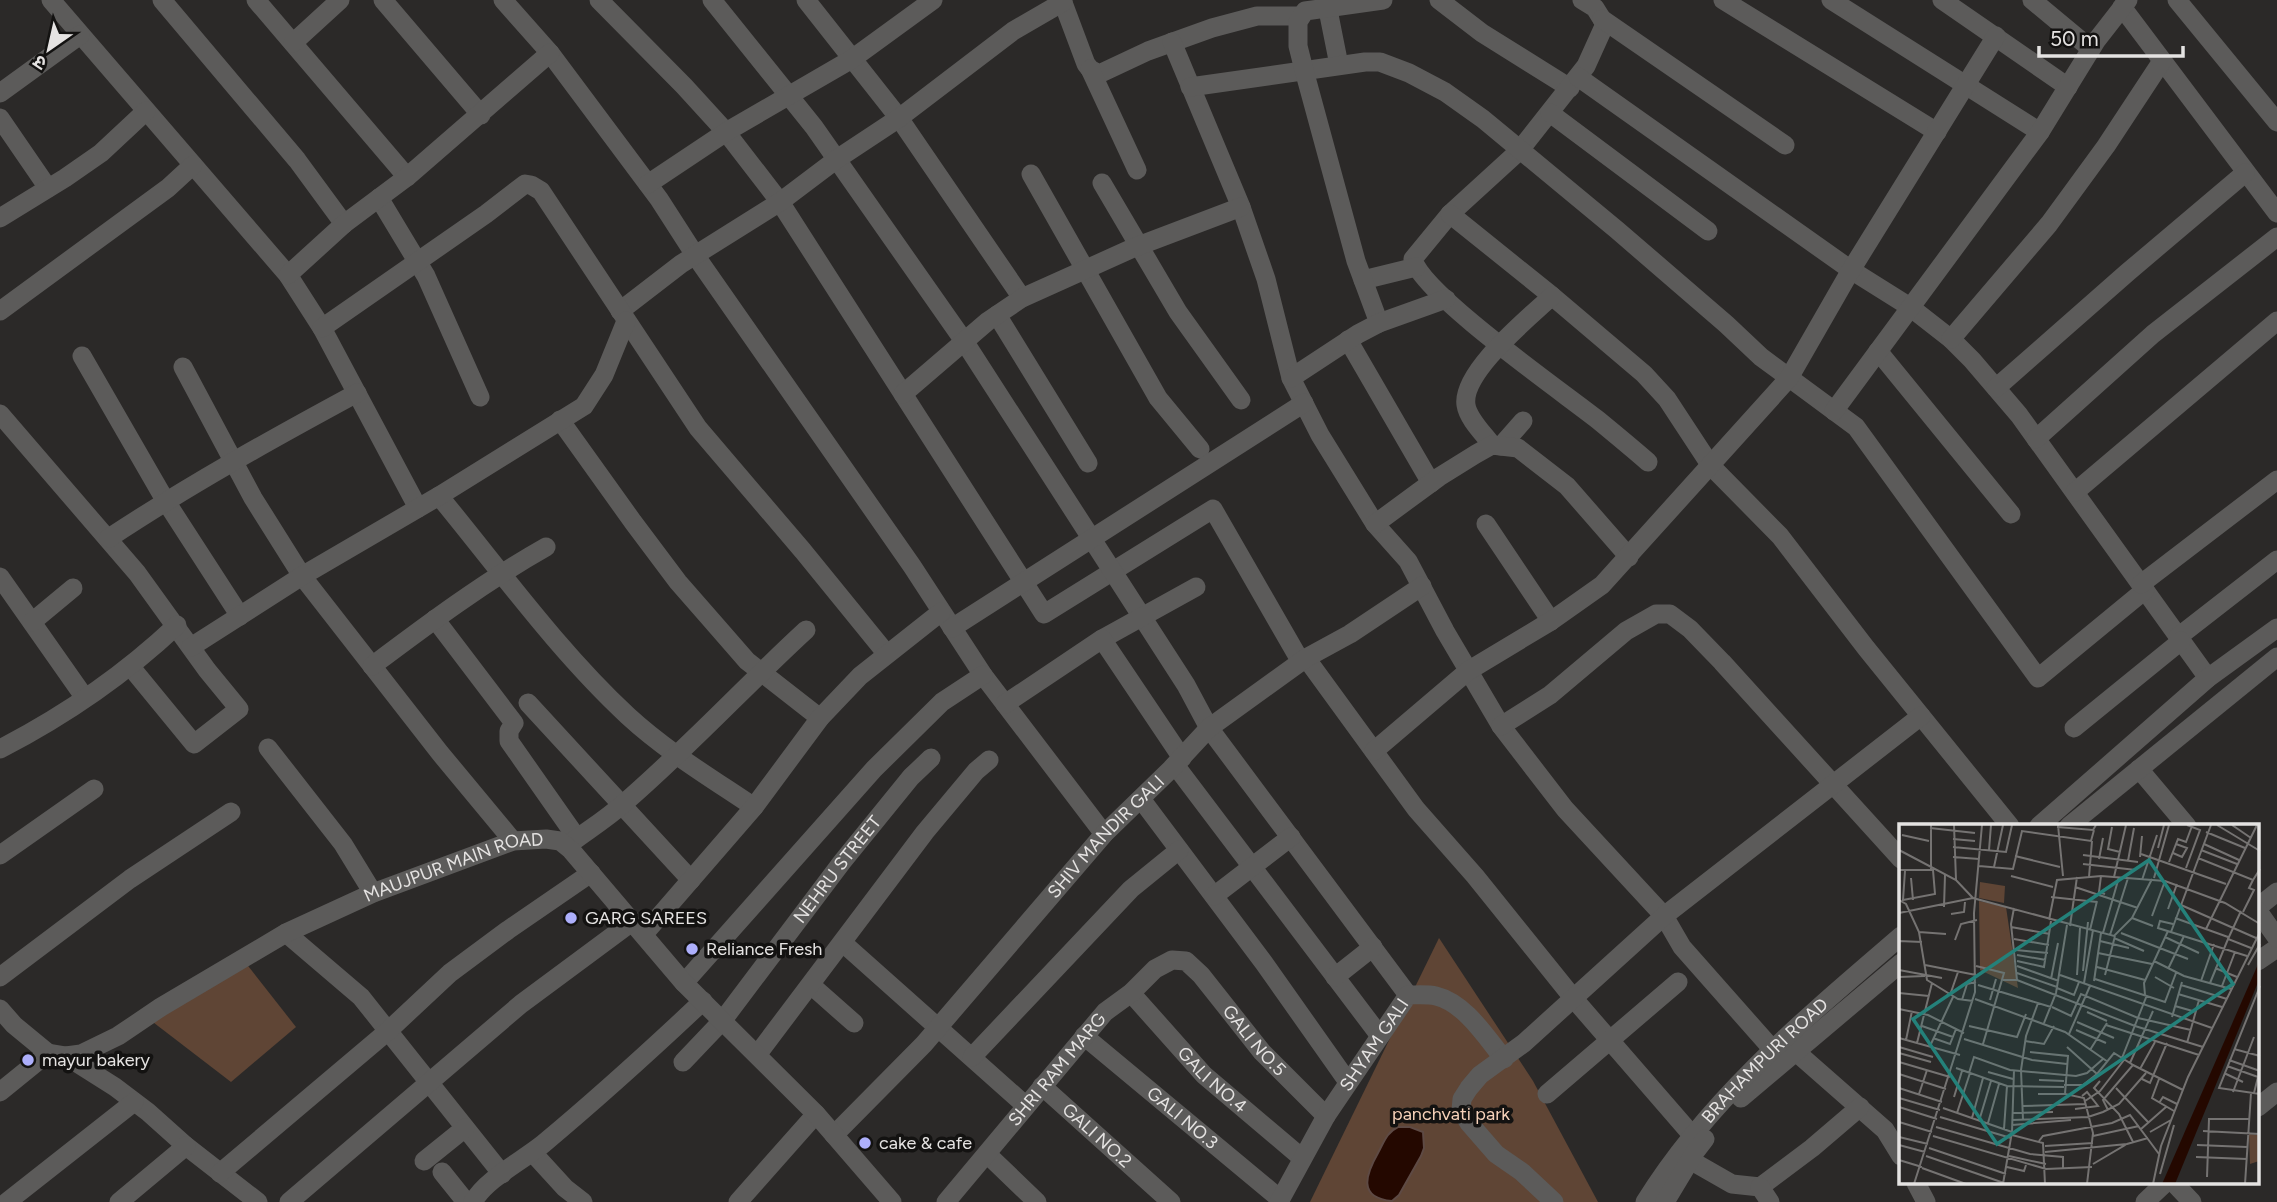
<svg xmlns="http://www.w3.org/2000/svg" width="2277" height="1202" font-family="Figtree,'Noto Sans Devanagari',sans-serif">
  <style>
    .green { fill: #5f4535 }
    .water { fill: #240800; stroke: #5e4a44; stroke-width: 2 }
    .lines { fill: none; stroke-linecap: round; stroke-linejoin: round }
    .minor { stroke: #5c5b5a; stroke-width: 19 }
    .tertiary { stroke: #5c5b5a; stroke-width: 19 }
    .poi-dot { fill: #adaffb; stroke: #131211; stroke-width: 2.5 }
    .labels { text-anchor: middle; stroke-width: 7; stroke-linejoin: round; paint-order: stroke }
    .street-label { font-size: 18px; fill: #e5e3e2; stroke: #131211 }
    .poi-label { font-size: 18px; fill: #e5e3e2; stroke: #131211; text-anchor: start }
    .park-label { font-size: 18px; fill: #f7d2ba; stroke: #131211 }
    .inset-road { fill: none; stroke: #757372; stroke-width: 2 }
    .view { fill: #24817a; fill-opacity: 0.15; stroke: #24817a; stroke-width: 3.5 }
    .inset-edge { fill: none; stroke: #e5e3e2; stroke-width: 3.5 }
  </style>
  <rect width="100%" height="100%" fill="#2b2928"/>
  <g class="green">
    <path d="M1439 938 1533 1081 1598 1202H1310Z"/>
    <path d="M245 962 296 1027 231 1082 145 1016Z"/>
  </g>
  <path class="water" d="M1398 1127H1410L1423 1132 1424 1148 1421 1156 1399 1195 1392 1201C1357 1198 1366 1174 1378 1153 1384 1142 1387 1132 1398 1127Z"/>
  <g class="lines">
    <g class="minor">
      <path d="M51 0 288 275 322 328 418 508"/>
      <path d="M162 0 297 160 344 224"/>
      <path d="M256 0 407 177"/>
      <path d="M383 0 481 115"/>
      <path d="M503 0 550 53 659 199 695 255 912 566 983 675 1104 834"/>
      <path d="M599 0 684 86 726 132 780 202 1044 614 1213 509 1301 662"/>
      <path d="M712 0 814 127 964 341 1186 685 1209 728 1408 995"/>
      <path d="M806 0 899 118 1022 298"/>
      <path d="M1062 0 1086 64 1090 69 1099 74 1148 51 1212 28 1257 16H1300"/>
      <path d="M1326 0 1339 65"/>
      <path d="M1439 0 1482 33 1570 88"/>
      <path d="M1582 0 1595 8 1605 24 1586 66 1519 151 1450 214 1413 259C1422 294 1564 393 1598 420 1615 434 1632 448 1648 462"/>
      <path d="M1723 0 1937 132"/>
      <path d="M1831 0 2040 132"/>
      <path d="M1942 0 2068 87"/>
      <path d="M2032 0 2091 49"/>
      <path d="M2177 0 2277 122"/>
      <path d="M2122 7 2277 213"/>
      <path d="M1602 19 1785 145"/>
      <path d="M1172 42 1241 207 1266 279 1291 378 1320 435 1375 524 1408 561 1445 631 1501 726 1565 809 1664 916 1682 947 1773 1050"/>
      <path d="M293 43 340 0"/>
      <path d="M1090 69 1137 170"/>
      <path d="M1578 77 1851 270 1910 307 1951 339 1972 360 2019 415 2208 678"/>
      <path d="M1190 87 1365 62H1380L1409 73 1445 92 1483 119 1617 230 1726 324 1761 357 1856 427 2038 678 2145 590"/>
      <path d="M0 93 80 35"/>
      <path d="M1550 113 1708 231"/>
      <path d="M0 118 48 188"/>
      <path d="M1031 174 1158 398 1200 449"/>
      <path d="M1102 183 1178 312 1241 400"/>
      <path d="M648 184 726 132 852 59 933 0"/>
      <path d="M379 198 426 276 480 397"/>
      <path d="M1450 214 1552 296 1644 374 1667 399 1711 466 1780 536 1866 648 2010 826"/>
      <path d="M0 218 65 178 101 153 146 111"/>
      <path d="M288 275 344 224 407 177 550 53"/>
      <path d="M1363 280 1416 267"/>
      <path d="M0 311 168 188 193 165"/>
      <path d="M620 311 681 264 780 202 837 159 899 118 1013 31 1063 2"/>
      <path d="M997 315 1088 463"/>
      <path d="M1379 323 1356 261 1304 70 1298 46V22L1305 11 1383 0"/>
      <path d="M322 328 486 214 525 184 531 185 541 191 698 428 803 551 886 653"/>
      <path d="M1951 339 2049 224 2106 146 2162 61"/>
      <path d="M1348 340 1431 483"/>
      <path d="M1878 351 2011 514"/>
      <path d="M82 356 165 500 240 616"/>
      <path d="M183 367 253 498 302 576 440 753 513 841"/>
      <path d="M1291 378 1358 334 1379 323 1446 299"/>
      <path d="M1996 388 2128 272 2245 173"/>
      <path d="M903 394 988 321 1022 298 1133 248 1241 207"/>
      <path d="M1834 411 2040 132 2096 41 2128 0"/>
      <path d="M0 414 137 573 207 670 239 709 194 744 130 666"/>
      <path d="M560 420 633 522 678 582 713 622 747 661 820 718"/>
      <path d="M2036 439 2153 334 2277 237"/>
      <path d="M1492 445C1484 434 1468 419 1466 405 1461 372 1530 317 1552 296"/>
      <path d="M1501 446 1523 421"/>
      <path d="M2075 492 2277 321"/>
      <path d="M439 496C500 570 558 651 628 716 666 751 711 778 754 807"/>
      <path d="M1375 524 1439 477 1476 454 1492 445 1518 448 1567 486 1629 557"/>
      <path d="M1486 524 1551 621"/>
      <path d="M109 538C189 485 272 439 357 393"/>
      <path d="M0 577 85 698"/>
      <path d="M2141 584 2277 480"/>
      <path d="M435 619 514 723 509 731V741L577 838"/>
      <path d="M32 622 73 588"/>
      <path d="M952 628 1304 403"/>
      <path d="M2178 637 2277 560"/>
      <path d="M1102 639 1196 587"/>
      <path d="M191 647 302 576 439 496 584 406 604 375 626 321"/>
      <path d="M1306 658 1416 809 1475 876 1574 999 1692 1135"/>
      <path d="M372 666C428 624 484 582 546 547"/>
      <path d="M528 703 691 880"/>
      <path d="M1005 704 1102 639 1182 758"/>
      <path d="M1501 726 1550 695 1626 631 1656 614H1670L1690 629 1722 662 1901 859"/>
      <path d="M2074 728 2181 641"/>
      <path d="M268 748 343 844 373 893"/>
      <path d="M0 749C64 716 124 675 177 625"/>
      <path d="M1374 751 1468 671 1551 621 1602 585 1789 378 1851 270 1996 36"/>
      <path d="M1175 765 1380 1036"/>
      <path d="M1141 799 1264 963 1348 1082"/>
      <path d="M567 846C585 832 605 820 623 804 687 749 744 687 806 630"/>
      <path d="M0 855 94 789"/>
      <path d="M1214 896 1291 837"/>
      <path d="M2258 907 2277 892"/>
      <path d="M286 933 361 997 502 1174"/>
      <path d="M644 934 754 807 820 718 860 676 941 612"/>
      <path d="M843 943 1026 1106"/>
      <path d="M2258 961 2277 948"/>
      <path d="M0 977 130 879 231 812"/>
      <path d="M1335 977 1373 947"/>
      <path d="M684 983 874 769 942 702 983 675"/>
      <path d="M811 985 854 1023"/>
      <path id="s1" d="M1131 993 1204 1075 1302 1158"/>
      <path id="s2" d="M1084 1036 1280 1199"/>
      <path d="M1795 1051 1885 1130 1901 1156"/>
      <path d="M757 1055 925 832 976 771 989 760"/>
      <path d="M66 1056 115 1087 148 1112 186 1146 258 1202"/>
      <path d="M972 1057 1131 889 1179 850"/>
      <path id="s3" d="M683 1062 723 1020 842 862 911 777 931 758"/>
      <path id="s4" d="M1042 1086 1171 1202"/>
      <path d="M0 1092 48 1053"/>
      <path d="M1547 1094 1678 982"/>
      <path d="M2258 1107 2277 1092"/>
      <path id="s5" d="M834 1135 924 1044 1104 834 1171 769 1209 728 1306 658 1350 634 1422 586"/>
      <path d="M533 1153 565 1188 583 1202"/>
      <path d="M987 1154 1037 1202"/>
      <path d="M1690 1160 1732 1184 1760 1187 1812 1148 1860 1107"/>
      <path d="M424 1161 465 1128"/>
      <path d="M442 1172 466 1202"/>
      <path d="M220 1173 388 1031 450 973 508 930 591 873"/>
      <path d="M1916 1183 1926 1202"/>
      <path d="M2174 1183 2192 1202"/>
      <path d="M1760 1187 1770 1202"/>
      <path d="M7 1202 134 1102"/>
      <path d="M119 1202 186 1146"/>
      <path d="M289 1202 521 1004 633 921"/>
      <path d="M473 1202C486 1179 522 1161 543 1144 598 1098 651 1050 703 1001"/>
      <path d="M738 1202 816 1114"/>
      <path id="s6" d="M946 1202 1105 1012 1131 993 1155 969 1172 960 1186 961 1201 975 1262 1052 1326 1116"/>
      <path id="s7" d="M1279 1202 1326 1116 1408 995C1417 995 1427 994 1436 996 1465 1003 1486 1037 1504 1059"/>
      <path d="M1554 1202 1522 1172 1496 1154 1469 1123 1461 1110 1462 1099 1469 1088 1480 1075 1524 1043 1664 916 1921 716"/>
      <path d="M2145 1202 2165 1183"/>
    </g>
    <g class="tertiary">
      <path d="M2139 769 2187 826"/>
      <path d="M2039 826 2208 678 2277 628"/>
      <path d="M2069 826 2277 657"/>
      <path d="M2258 911 2277 938"/>
      <path id="s8" d="M0 1009 14 1025 48 1053 66 1056 81 1054 118 1036 161 1007 286 933 373 893 513 841 546 839 560 841 571 850 684 983 816 1114 892 1202"/>
      <path d="M1741 1098 1901 963"/>
      <path id="s9" d="M1645 1202C1710 1097 1808 1016 1901 936"/>
      <path d="M1665 1202 1695 1152 1705 1139"/>
    </g>
  </g>
  <g class="poi-dot">
    <circle cx="571" cy="918" r="7"/>
    <circle cx="692" cy="949" r="7"/>
    <circle cx="28" cy="1060" r="7"/>
    <circle cx="865" cy="1143" r="7"/>
  </g>
  <g class="labels">
    <g class="street-label">
      <text dy="6" stroke="none"><textPath href="#s5" startOffset="404">SHIV MANDIR GALI</textPath></text>
      <text dy="6" stroke="none"><textPath href="#s8" startOffset="518">MAUJPUR MAIN ROAD</textPath></text>
      <text dy="6" stroke="none"><textPath href="#s3" startOffset="247">NEHRU STREET</textPath></text>
      <text dy="6" stroke="none"><textPath href="#s6" startOffset="452">GALI NO.5</textPath></text>
      <text dy="6" stroke="none"><textPath href="#s7" startOffset="184">SHYAM GALI</textPath></text>
      <text dy="6" stroke="none"><textPath href="#s9" startOffset="186">BRAHAMPURI ROAD</textPath></text>
      <text dy="6" stroke="none"><textPath href="#s6" startOffset="173">SHRI RAM MARG</textPath></text>
      <text dy="6" stroke="none"><textPath href="#s1" startOffset="119">GALI NO.4</textPath></text>
      <text dy="6" stroke="none"><textPath href="#s2" startOffset="128">GALI NO.3</textPath></text>
      <text dy="6" stroke="none"><textPath href="#s4" startOffset="74">GALI NO.2</textPath></text>
    </g>
    <g class="poi-label">
      <text x="585" y="924">GARG SAREES</text>
      <text x="706" y="955">Reliance Fresh</text>
      <text x="42" y="1066">mayur bakery</text>
      <text x="879" y="1149">cake &amp; cafe</text>
    </g>
    <g class="park-label">
      <text x="1451" y="1120">panchvati park</text>
    </g>
  </g>
  <g transform="translate(1899 824)">
    <rect width="360" height="360" fill="#2b2928"/>
    <path d="M81 58 106 62 105 79 80 74ZM80 77 107 83 119 164 81 146ZM350 310 360 311V337L351 340Z" fill="#5f4535"/>
    <path d="M360 138V156L276 360H263Z" fill="#240800"/>
    <path class="inset-road" d="M55 1 57 56M159 1 164 52M318 1 361 27M333 1 352 14M158 3 194 6 197 1M213 3 209 25 221 28M31 4 76 9M307 8 346 24M3 11 30 17M54 15 76 17M305 20 340 36M54 23 107 28 113 1M259 24 265 1M0 26 57 56 74 74 215 112 233 94 253 55M90 26 92 1M302 26 338 40M274 29 283 33 288 24 277 20M242 30 327 60M184 31 239 38M116 32 161 43M54 33 80 35M241 33 243 12M299 34 354 56 361 45M200 35 204 14M229 37 235 4M270 38 279 15 287 18 293 2M184 40 237 46M80 42 114 45 123 7 192 17 195 6M95 43 104 1M287 44 301 6 288 1M32 45V1M0 46H34L36 70 4 76 6 47M112 52 154 63M202 52 200 68 206 70M190 53 193 17M215 53 227 1M12 54 14 76M255 54 270 1M243 56 258 11M176 63 239 84M152 73 198 78M0 76 7 80 20 108 28 156 59 175 74 177M282 81 357 114M45 83 46 51M269 85 278 60M342 87 329 115 352 124M344 88 355 66 350 64 354 56M0 89 74 74M52 90 65 88 66 78M253 92 266 57M233 94 254 102M276 94 329 113M150 96 158 56 202 52 266 57 326 79 361 100M274 100 261 97 259 104 348 132M171 102 178 53M112 103 151 110M307 105 358 1M191 106 198 77M20 108 47 110M272 108 312 1M204 109 220 53M222 109 289 135M211 111 229 54M266 113 300 129M215 114 245 127M115 115 150 121M56 116 62 100 78 96M201 117 230 124M0 122V117L23 118M117 126 149 129M199 129 253 140M118 131 147 136M118 137 145 143 152 97M255 137 285 152 332 165M26 141 77 151M349 141 361 120M77 142 105 149 84 220M118 142 160 157M198 143 246 156M316 144 338 153M269 145 285 112M0 146 43 154M184 147 189 98M118 149 158 163M161 151 313 204M178 151 181 104M206 151 216 112M0 153 26 152M256 153 275 164M152 155 159 119M196 155 266 178 277 149M104 156H118L112 100 115 84M118 156 236 202 304 223M195 157 202 109M302 157 315 120M185 159 194 106M311 159 329 115M79 161 152 183M282 161 328 175M323 162 336 128M361 162 320 264 361 270M158 164 175 171 180 158M0 169 30 172M279 170 323 183M51 171 59 148M246 171 245 159 269 107M76 175 166 208 209 238M63 176 68 160 77 158M91 176 97 155M276 182 297 188M153 183 172 192 182 170 239 194 292 206M0 185 29 191 65 209M188 188 208 197M273 193 283 158M178 198 215 214M145 199 157 169 168 101M207 201 300 231M23 202 54 213M70 202 118 213 127 190M177 206 207 219M170 210 191 162M0 214 61 231M34 214 51 220 57 205M65 215 133 236 168 240M7 216 13 187M126 217 145 220 155 202M18 219 33 159M288 219 300 176M31 222 54 173M0 223 34 233M335 225 361 232M191 226 208 199M131 228 169 232 166 270 185 274 194 309 188 360M0 229 32 238M223 234 248 171M330 236 361 247M0 238 51 253M231 239 254 187M234 241 284 266M328 242 359 253 355 269M57 244 108 262 165 263M241 245 256 218M89 248 114 255M70 249 75 233 111 246 177 252 188 249 204 235M325 249 344 258M0 250 47 265M198 250 215 229 234 241 204 276 209 286M243 255 251 259 268 219M260 255 253 274 275 287M140 256 165 257M201 257 195 264 220 290 234 318M165 261H184L198 250 168 223M0 264 43 278M217 264 249 298M334 268 355 213M20 270 28 246M139 270H166M55 273 63 247M0 274 41 286M186 277 201 267 225 236M260 279 264 273 278 280M124 282 186 280M0 283 38 295M44 284 113 308M176 285 199 282 188 268 183 272M58 289 71 249M113 289 154 288M41 293 112 314M73 294 84 254M113 296 189 293 204 288 220 280 247 249M124 296 122 246 127 212 139 179M80 297 92 257M0 298 33 308M89 299 100 260M113 301 172 296M37 303 131 330 164 333V345M105 305 108 262M242 305 267 283M304 307 361 310M251 308 272 296M113 311 144 319 146 360M34 312 147 345 193 343M194 312 240 302M0 313 29 320M140 317 144 312 213 299 231 291 260 330M0 321 26 328M298 321 348 323M146 322 194 319M30 324 107 350M146 328 228 320M27 332 105 359M110 332 147 340M297 333 348 335M0 336 23 343M194 340 228 320 249 314M108 343 125 347 127 341M23 344 67 360M261 350 275 301M308 353 310 295H350M15 360 76 168 75 89 83 1M104 360 113 308 115 246M254 360 262 322 289 253 361 108M346 360 352 269"/>
    <path class="view" d="M250 36 334 160 98 320 14 195Z"/>
    <rect width="360" height="360" class="inset-edge"/>
  </g>
  <g transform="translate(49 49) rotate(214)" stroke="#131211" stroke-width="5" paint-order="stroke">
  <path d="M0-5L12 26L0 18L-12 26Z" fill="#e5e3e2"/>
  <text y="-10" font-size="19" font-weight="bold" text-anchor="middle" fill="#e5e3e2">उ</text>
  </g>
  <path d="M2039 46v10h144v-10" fill="none" stroke="#e5e3e2" stroke-width="3.5"/>
  <text x="2050" y="46" font-size="21" fill="#e5e3e2" stroke="#131211" stroke-width="5" paint-order="stroke">50 m</text>
</svg>
